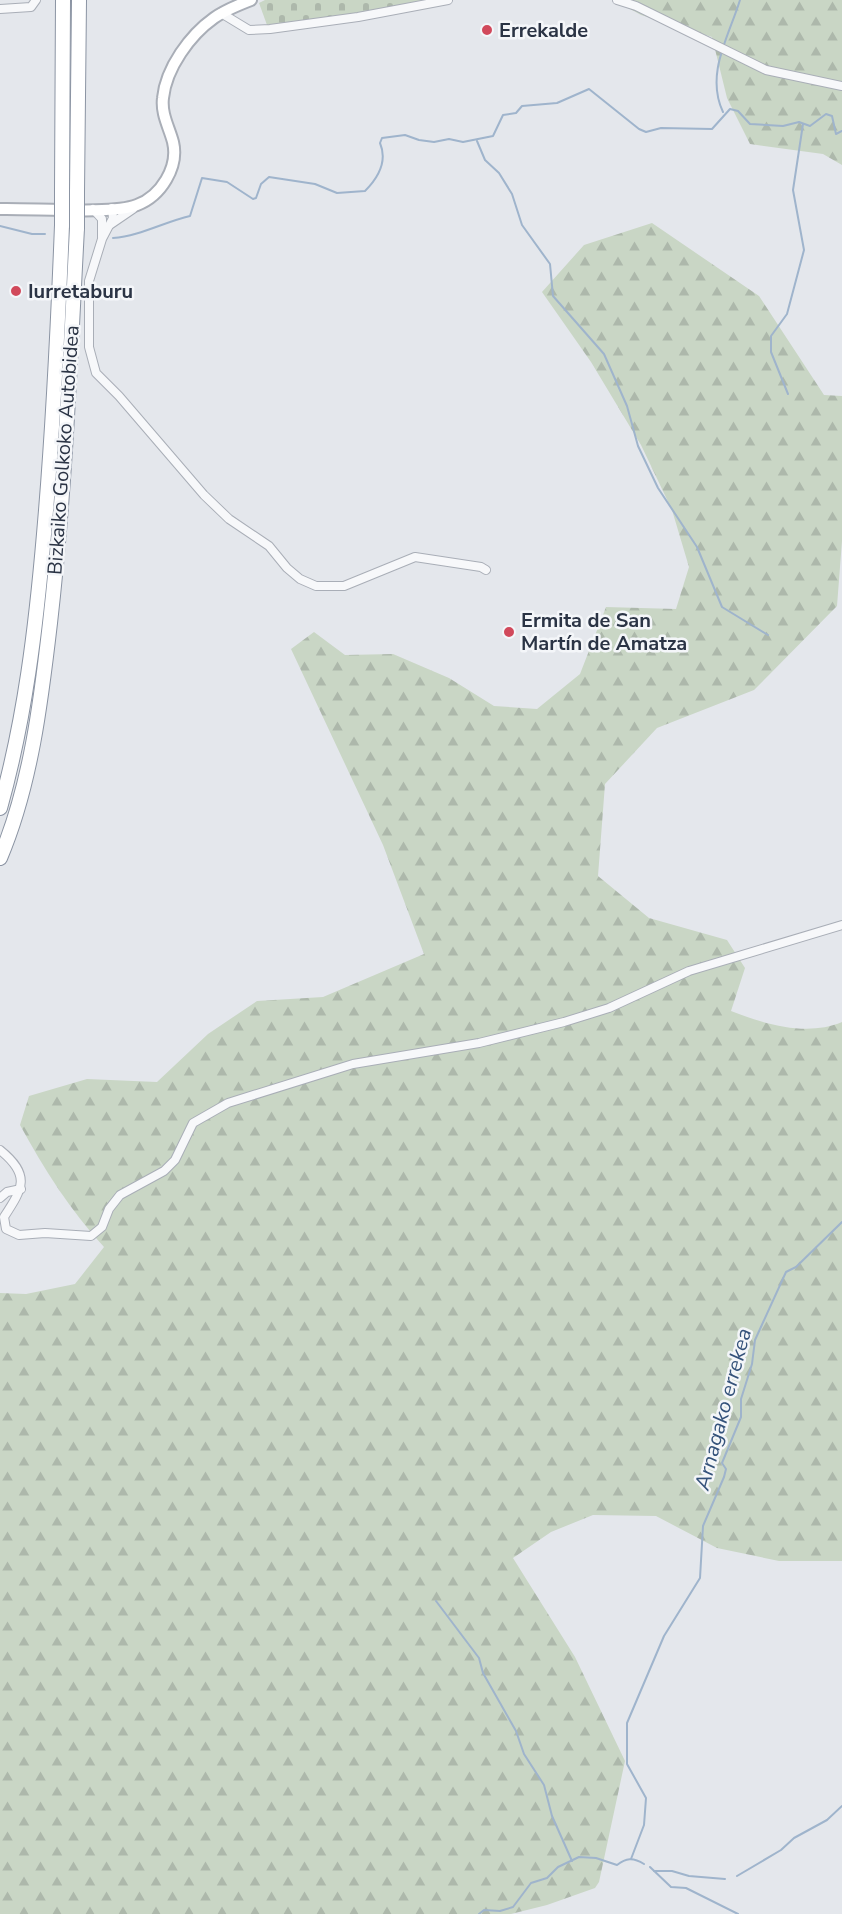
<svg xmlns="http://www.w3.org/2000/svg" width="842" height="1914" font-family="'Nunito Sans',sans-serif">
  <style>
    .forest { fill: url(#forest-firs) }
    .cemetery { fill: url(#cemetery-stones) }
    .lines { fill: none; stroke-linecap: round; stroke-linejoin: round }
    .stream { stroke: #9fb4cc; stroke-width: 2 }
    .street-casing { stroke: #a9aeb7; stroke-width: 10 }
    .secondary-casing { stroke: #a9aeb7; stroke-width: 14 }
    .highway-casing { stroke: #8b94a3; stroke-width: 16 }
    .street { stroke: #f7f8fa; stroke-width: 8 }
    .secondary { stroke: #fff; stroke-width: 10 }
    .highway { stroke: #fff; stroke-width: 14 }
    .highway-bridge-casing { stroke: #8b94a3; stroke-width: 16; stroke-linecap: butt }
    .highway-bridge { stroke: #fff; stroke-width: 14 }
    .poi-dot { fill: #d1495b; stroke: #f4f6f9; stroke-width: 2 }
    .labels { text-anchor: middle; stroke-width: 5; stroke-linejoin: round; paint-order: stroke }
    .poi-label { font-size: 20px; font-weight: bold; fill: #2b3445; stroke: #f4f6f9; text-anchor: start }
    .street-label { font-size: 20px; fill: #2b3445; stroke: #f4f6f9 }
    .water-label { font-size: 21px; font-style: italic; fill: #34527a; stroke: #f4f6f9 }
  </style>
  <defs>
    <pattern id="forest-firs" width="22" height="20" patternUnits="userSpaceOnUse" patternTransform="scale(1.5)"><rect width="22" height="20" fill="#c9d6c5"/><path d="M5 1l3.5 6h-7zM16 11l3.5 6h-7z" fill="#adb8ab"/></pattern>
    <pattern id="cemetery-stones" width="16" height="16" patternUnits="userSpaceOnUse" patternTransform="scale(1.5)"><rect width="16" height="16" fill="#c9d6c5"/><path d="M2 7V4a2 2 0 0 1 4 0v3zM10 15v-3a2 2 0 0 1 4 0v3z" fill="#adb8ab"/></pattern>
  </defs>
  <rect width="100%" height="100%" fill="#e4e7ec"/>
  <g class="forest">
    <path d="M614 0H842V165L823 154 750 144 727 98 712 37 641 15Z"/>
    <path d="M652 223 759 296 824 395 842 396V541L837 606 754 690 657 728 605 784 598 876 649 918 727 940 745 968 731 1011C764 1024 807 1037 842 1022V1561H779L717 1548 656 1516 593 1515 551 1532 513 1558 575 1657 625 1761 599 1882 595 1888 547 1905 511 1914H0V1293L26 1294 75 1284 104 1247C70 1210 44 1169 20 1125L29 1096 87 1079 157 1082 208 1034 257 1001 323 997 424 954 383 845 291 649 314 632 345 655 393 654 449 678 494 706 537 709 580 674 606 607 676 609 689 567 672 510 641 445 591 362 542 292 584 245Z"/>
  </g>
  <path class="cemetery" d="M265 0H423L357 14 267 25 259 3Z"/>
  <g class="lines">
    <g class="stream">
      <path d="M723 112C705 74 729 36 740 0"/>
      <path d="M477 141 485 160 499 173 512 194 522 225 550 264 553 296 604 354 627 406 638 446 658 488 697 547 722 607 768 635"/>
      <path d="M0 226 32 234H45"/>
      <path d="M113 238C140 236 164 222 190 216L202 178 227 182 253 199 256 198 261 184 269 177 315 184 337 193 365 191C378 178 388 162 380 143L382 138 405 135 419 140 434 142 449 139 463 142 493 136 503 115 516 113 522 106 557 103 589 89 639 129 646 132 661 128 712 129 730 109 738 111 750 124 783 126 799 122 810 126 826 114 832 116 836 134 842 131"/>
      <path d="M788 394 771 352V336L787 314 804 250 793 190 803 124"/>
      <path d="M436 1601 479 1658 483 1673 516 1731 524 1754 544 1785 552 1816 572 1861"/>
      <path d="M631 1859 644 1825 646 1798 627 1764V1723L664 1636 700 1578 703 1526 724 1477 726 1469 722 1463 741 1417V1399L752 1364 755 1340 786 1272 796 1267 842 1222"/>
      <path d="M650 1867 671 1887 686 1888 738 1914"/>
      <path d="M654 1871H672L689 1876 725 1879"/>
      <path d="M737 1876 781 1850 794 1838 827 1820 842 1806"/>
      <path d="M479 1914 484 1910 500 1911 513 1907 531 1883 547 1878 558 1867 579 1857 596 1858 617 1865C626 1858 633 1857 644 1864"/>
    </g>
    <g class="street-casing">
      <g id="street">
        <path d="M617 0 636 6 766 70 842 86"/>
        <path d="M0 9 31 7 36 0"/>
        <path d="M221 13 249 30 270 29 358 17 448 0"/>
        <path d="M112 208 113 218 102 239 89 281V347L96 373 119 396 204 495 229 519 269 546 287 568 300 579 316 586H344L415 557 481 567 486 570"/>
        <path d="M93 209 102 219V237"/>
        <path d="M111 224 133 209"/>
        <path d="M0 1150C31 1175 23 1188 4 1217L6 1229 19 1235 45 1233 91 1236 102 1227 109 1209 120 1195 164 1171 175 1160 193 1123 228 1103 353 1064 479 1043 564 1022 609 1008 689 971 842 925"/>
        <path d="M0 1198 7 1192 21 1189"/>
      </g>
    </g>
    <g class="secondary-casing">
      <path id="secondary" d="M0 209C32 208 112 215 137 205 161 196 179 167 173 142 169 127 161 114 163 98 166 68 190 35 214 18 225 10 238 5 251 0"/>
    </g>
    <g class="highway-casing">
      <g id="highway">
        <path d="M62 191 63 0"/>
        <path d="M77 192 79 0"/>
        <path d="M0 808C25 719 36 627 44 534 53 432 58 328 62 225"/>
        <path d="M0 858C31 785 41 701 50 623 65 492 70 360 77 228"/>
      </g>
    </g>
    <use href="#street" class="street"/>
    <use href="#secondary" class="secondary"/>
    <use href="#highway" class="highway"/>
    <g class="highway-bridge-casing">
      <g id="highway-bridge">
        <path d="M62 191V225"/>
        <path d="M77 228V192"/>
      </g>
    </g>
    <use href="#highway-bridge" class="highway-bridge"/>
  </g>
  <g class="poi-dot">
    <circle cx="487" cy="30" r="6"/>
    <circle cx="16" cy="291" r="6"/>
    <circle cx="509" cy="632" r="6"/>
  </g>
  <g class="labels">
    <g class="poi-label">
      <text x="499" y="37">Errekalde</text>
      <text x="28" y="298">Iurretaburu</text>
      <text x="521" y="627">Ermita de San<tspan x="521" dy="23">Martín de Amatza</tspan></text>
    </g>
    <g class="street-label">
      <text transform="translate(63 450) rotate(-86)" y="7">Bizkaiko Golkoko Autobidea</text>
    </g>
    <g class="water-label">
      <text transform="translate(723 1409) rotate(-75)" y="7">Arnagako errekea</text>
    </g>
  </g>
</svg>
